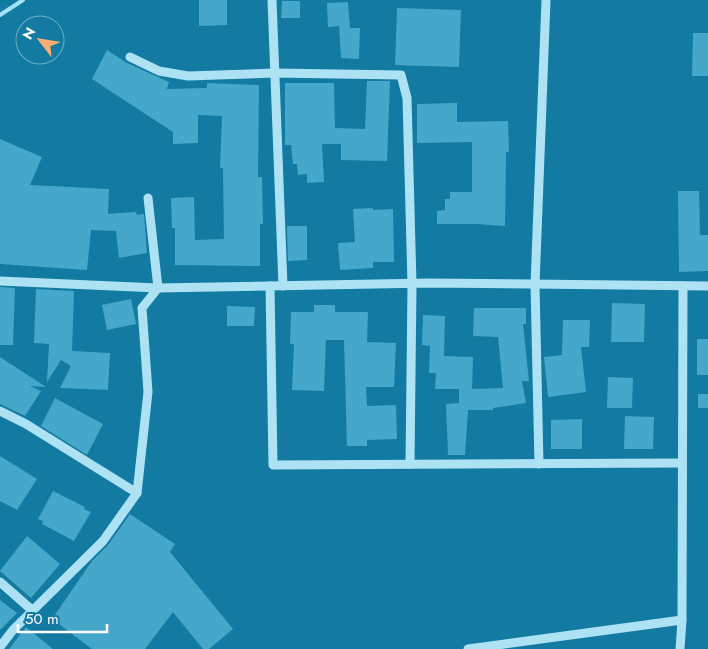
<svg xmlns="http://www.w3.org/2000/svg" width="708" height="649" font-family="Jost,sans-serif">
  <style>
    .lines { fill: none; stroke-linecap: round; stroke-linejoin: round }
    .stream { stroke: #9fe1f7; stroke-width: 4 }
    .building { fill: #45a7ca }
    .minor { stroke: #ade2f5; stroke-width: 9 }
  </style>
  <rect width="100%" height="100%" fill="#137aa1"/>
  <g class="lines">
    <path class="stream" d="M0 15 23 0"/>
  </g>
  <g class="building">
    <path d="M199 0H227V25L199 26Z"/>
    <path d="M282 1H300V18H281Z"/>
    <path d="M348 2 350 28H360L359 59 341 58 339 26 328 27 327 3Z"/>
    <path d="M397 8 461 10 459 67 395 65Z"/>
    <path d="M693 33H708V76H692Z"/>
    <path d="M107 50 127 63 169 82 167 89 207 88V83L259 85 258 177H262L263 224H260V266L175 265V228H172L171 198 194 197 195 240 224 239 223 168H220L222 116 198 115V143L173 144V132L92 79Z"/>
    <path d="M367 81H390L387 161 341 160V144H322L324 182 307 183V174L298 175 297 164H293L291 145H285V83H334L335 128 365 129Z"/>
    <path d="M457 103V122L508 121 509 152H506L505 226 477 224H437V211L445 210V199H450V192H472V142L417 143V104Z"/>
    <path d="M0 139 42 157 30 185 109 189 108 214 136 212 137 215 144 214 147 253 119 258 116 231 91 230 87 270 0 264Z"/>
    <path d="M678 191H699L700 235H708V271L679 272Z"/>
    <path d="M373 208V210L393 209 394 262H373V268L340 270 338 243 355 242 353 209Z"/>
    <path d="M287 226H307V260L288 261Z"/>
    <path d="M0 287 15 288 13 345H0Z"/>
    <path d="M36 289 74 291 72 351 110 353 108 390 60 388 71 366 61 360 47 382 49 344 34 343Z"/>
    <path d="M131 299 136 324 107 330 102 305Z"/>
    <path d="M612 303 645 304 644 342H611Z"/>
    <path d="M314 305H335V312H368L367 342 396 343 394 387H366L367 406 396 405 397 439 367 440V446H347L344 340H326L324 391 292 390 294 344H290L291 312H314Z"/>
    <path d="M227 306 255 307 254 326H227Z"/>
    <path d="M474 308H526V324H523L529 381H522L526 403 493 408V410H468L465 455H448L446 404 459 403V389H435L436 373H429L430 346 422 345 423 315 445 316 444 356 473 357 472 389 503 388 498 337 473 336Z"/>
    <path d="M563 320H590L589 347H581L586 392 548 397 544 357 562 355Z"/>
    <rect x="697" y="339" width="11" height="36"/>
    <path d="M0 357 46 387 30 386 41 391 25 416 0 404Z"/>
    <path d="M608 377 633 378 632 408H607Z"/>
    <rect x="698" y="394" width="10" height="14"/>
    <path d="M55 398 103 424 87 455 41 426Z"/>
    <path d="M625 416 654 417 653 449H624Z"/>
    <path d="M582 419V449H551V420Z"/>
    <path d="M0 456 37 479 17 510 0 501Z"/>
    <path d="M53 491 85 507 84 509 91 512 74 541 42 524 43 521 38 519Z"/>
    <path d="M130 514 175 544 170 552 233 629 209 649H203L173 612 145 649H92L52 619 92 561 108 545Z"/>
    <path d="M27 536 60 564 31 598 0 571Z"/>
    <path d="M0 600 17 613 0 630Z"/>
    <path d="M26 627 53 649H9Z"/>
  </g>
  <g class="lines">
    <g class="minor">
      <path d="M272 0 283 286"/>
      <path d="M130 57 159 71 188 76 274 73 401 75 407 98 412 284 410 464"/>
      <path d="M0 281 158 288 429 283 708 286"/>
      <path d="M270 286 273 465 682 463"/>
      <path d="M0 411 26 424 137 493"/>
      <path d="M539 464 535 285 546 0"/>
      <path d="M0 582 33 611"/>
      <path d="M0 647 13 630 103 541 137 493 148 392 142 308 158 288 148 198"/>
      <path d="M468 649 682 620"/>
      <path d="M680 649 682 620 683 286"/>
    </g>
  </g>
  <g transform="translate(40 40) rotate(301)"><circle r="24" fill="#137aa1" stroke="#71afc7"/>
  <path d="M0-4L9 19L0 12L-9 19Z" fill="#ffad70"/>
  <text y="-8" font-size="14" font-weight="bold" text-anchor="middle" fill="#ffffff">N</text>
  </g>
  <path d="M18 624v8h89v-8" fill="none" stroke="#ffffff" stroke-width="2.5"/>
  <text x="25" y="624" font-size="15" fill="#ffffff" stroke="#137aa1" stroke-width="4" paint-order="stroke">50 m</text>
</svg>
